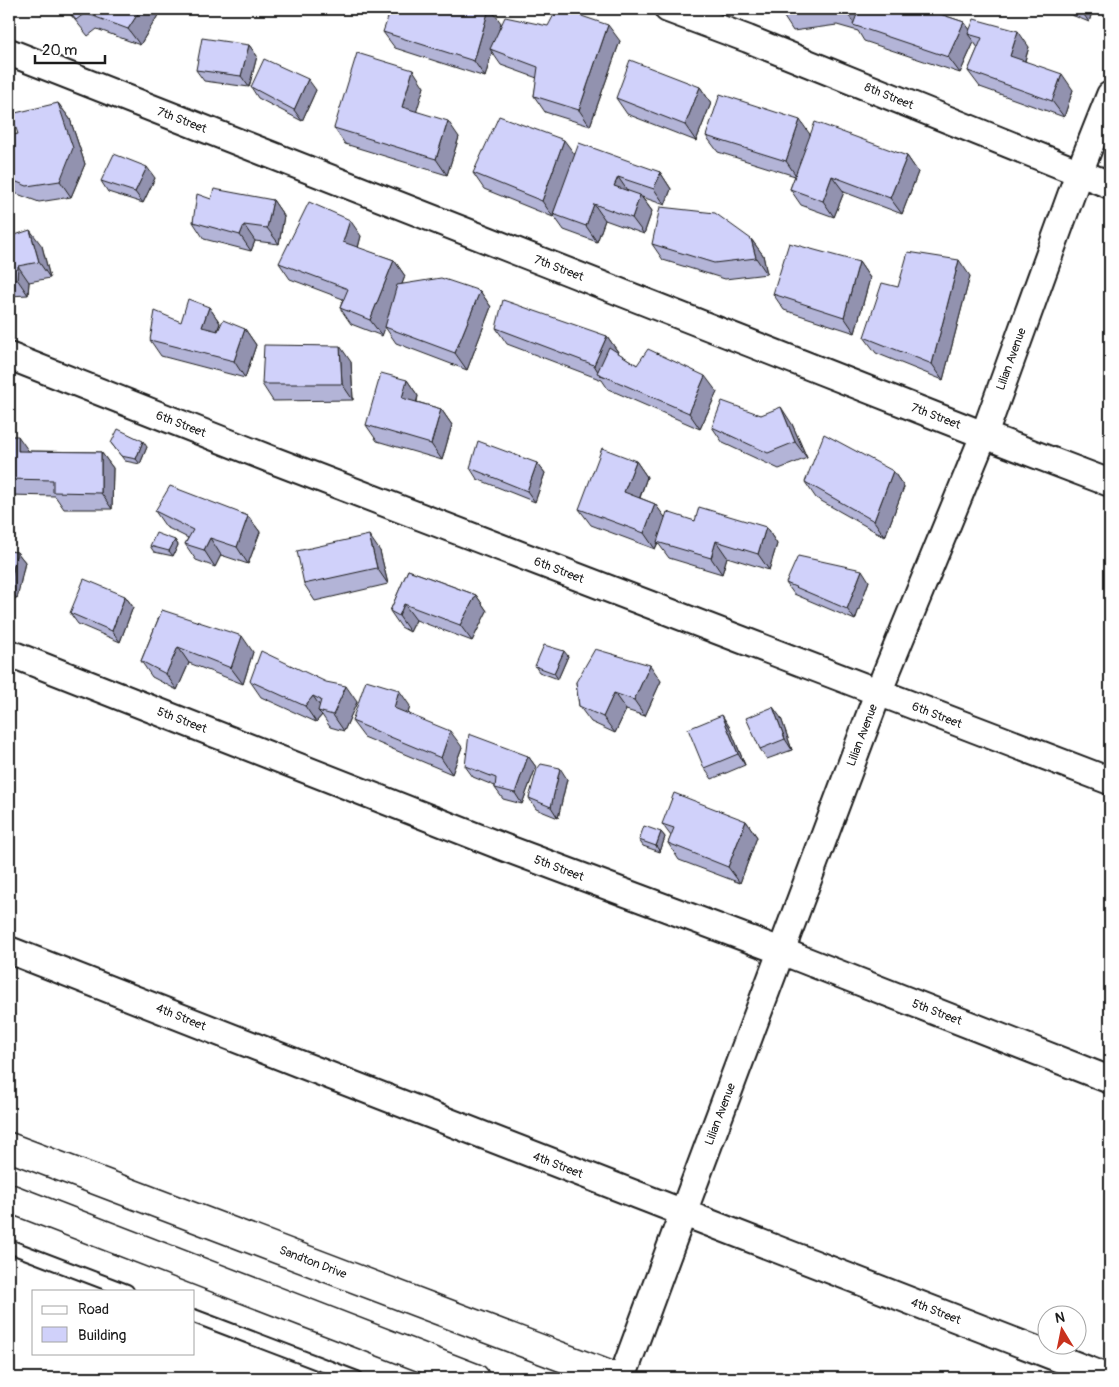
<svg xmlns="http://www.w3.org/2000/svg" width="1119" height="1387" font-family="Pangolin,sans-serif">
  <style>
    .lines { fill: none; stroke-linecap: round; stroke-linejoin: round }
    .lane-casing { stroke: #1c1c1c; stroke-width: 16 }
    .street-casing { stroke: #1c1c1c; stroke-width: 30 }
    .secondary-casing { stroke: #1c1c1c; stroke-width: 31 }
    .lane { stroke: #fff; stroke-width: 12 }
    .street { stroke: #fff; stroke-width: 26 }
    .secondary { stroke: #fff; stroke-width: 28 }
    .wall { fill: #b3b4d7; stroke: #1c1c1c }
    .shaded-wall { fill: #9292af; stroke: #1c1c1c }
    .building { fill: #d0d1fa; stroke: #1c1c1c }
    .labels { text-anchor: middle; stroke-width: 5; stroke-linejoin: round; paint-order: stroke }
    .street-label { font-size: 12px; fill: #1c1c1c; stroke: #fff }
  </style>
  <rect width="100%" height="100%" fill="#fff"/>
  <filter id="ink" filterUnits="userSpaceOnUse"><feTurbulence type="fractalNoise" baseFrequency=".02" numOctaves="2"/><feDisplacementMap in="SourceGraphic" scale="10" xChannelSelector="R" yChannelSelector="G"/><feConvolveMatrix kernelMatrix="1 2 1 2 8 2 1 2 1" color-interpolation-filters="sRGB"/></filter>
  <g filter="url(#ink)">
    <g class="lines">
      <g class="lane-casing">
        <g id="lane">
          <path d="M9 1246 127 1291"/>
          <path d="M194 1316 357 1378"/>
        </g>
      </g>
      <g class="street-casing">
        <g id="street">
          <path d="M668 9 748 39 1110 185"/>
          <path d="M9 52 984 435 1110 483"/>
          <path d="M9 356 270 459 1110 781"/>
          <path d="M9 653 503 847 781 951 1110 1080"/>
          <path d="M9 950 300 1064 1109 1378"/>
          <path d="M622 1378 683 1213 878 693 984 435 1079 173 1110 95"/>
        </g>
      </g>
      <g class="secondary-casing">
        <g id="secondary">
          <path d="M9 1147 617 1378"/>
          <path d="M9 1198 475 1378"/>
        </g>
      </g>
      <use href="#lane" class="lane"/>
      <use href="#street" class="street"/>
      <use href="#secondary" class="secondary"/>
    </g>
    <g class="wall">
      <path d="M66 9H157L160 12 140 45 97 29 88 36Z"/>
      <path d="M782 9H925L964 22 970 30 1029 47 1025 61 1073 90 1064 117 980 87 968 71 978 48 974 42 960 73 864 41 858 31 837 25 793 31 782 14Z"/>
      <path d="M1057 9H1093L1089 22Z"/>
      <path d="M501 23 499 31 620 41 590 126 545 112 534 96 537 78 501 65 492 52 485 77 395 48 383 32Z"/>
      <path d="M249 45 257 56 249 87 204 81 196 70Z"/>
      <path d="M251 87 316 90 302 121 258 98Z"/>
      <path d="M424 87 416 111 459 137 447 175 345 144 334 128Z"/>
      <path d="M700 87 711 103 696 141 627 114 616 98Z"/>
      <path d="M58 103 70 119 85 164 71 197 39 202 9 191V136L18 134Z"/>
      <path d="M810 135 907 156 918 172 902 214 844 192 834 217 801 205 790 189 795 176 718 152 706 136Z"/>
      <path d="M575 154 660 172 671 189 665 205 642 197 652 211 644 234 605 220 597 242 564 230 554 216 553 217 484 189 473 173Z"/>
      <path d="M155 178 143 203 108 192 101 181Z"/>
      <path d="M211 199 273 200 284 216 279 244 255 241 251 251 204 239 193 222Z"/>
      <path d="M361 236 358 248 394 260 405 276 402 284 480 291 491 307 467 370 396 343 385 327 382 336 351 324 340 308 343 299 290 279 279 263Z"/>
      <path d="M9 237 42 246 50 278 29 282 28 295 9 296Z"/>
      <path d="M751 239 763 255 767 274 725 279 663 260 652 244Z"/>
      <path d="M859 262 870 278 855 333 784 310 773 294Z"/>
      <path d="M970 276 943 380 876 353 864 337 898 287Z"/>
      <path d="M209 307 220 323 217 331 245 329 256 345 245 378 161 356 150 340Z"/>
      <path d="M496 328 607 336 618 352V353L637 365 717 392 700 429 608 389 602 380 507 344Z"/>
      <path d="M351 362 353 400 273 401 262 384Z"/>
      <path d="M407 380 418 396 417 402 441 409 452 425 442 460 377 441 366 425Z"/>
      <path d="M761 415 792 424 807 458 779 469 723 443 712 427Z"/>
      <path d="M9 436 29 451 101 452 113 468 112 509H64L55 496 9 495Z"/>
      <path d="M111 443 147 447 140 464 125 461Z"/>
      <path d="M636 461 647 477 640 498 655 504 665 518 766 527 777 544 769 570 727 557 722 574 669 558 658 543 655 549 591 525 579 509Z"/>
      <path d="M537 463 545 473 535 502 477 479 470 468Z"/>
      <path d="M893 471 904 487 885 537 816 498 805 482Z"/>
      <path d="M155 511 248 516 260 532 248 564 221 555 215 567 196 560 185 544 188 538 166 527Z"/>
      <path d="M175 540 178 545 173 556 154 552 150 546Z"/>
      <path d="M9 551 17 552 25 562 17 599 9 597Z"/>
      <path d="M380 551 388 584 315 601 304 584Z"/>
      <path d="M408 570 476 595 487 611 472 641 416 620 410 632 401 627 390 611Z"/>
      <path d="M869 581 855 620 794 594 786 583Z"/>
      <path d="M125 596 133 607 120 642 78 624 70 613Z"/>
      <path d="M162 610 253 652 243 684 189 663 177 690 152 677 141 661Z"/>
      <path d="M568 656 558 679 539 672 535 666Z"/>
      <path d="M250 681 357 702 344 731 330 727 322 715 316 722 261 697Z"/>
      <path d="M661 681 645 716 626 710 615 733 591 722 579 706 576 682Z"/>
      <path d="M410 706 408 713 462 747 452 774 364 737 352 721Z"/>
      <path d="M781 718 792 750 767 759 760 749Z"/>
      <path d="M729 726 745 765 712 779 704 768Z"/>
      <path d="M528 756 536 767 522 804 503 799 495 788V786L473 777 465 766Z"/>
      <path d="M567 779 558 818 536 809 529 798Z"/>
      <path d="M746 821 757 837 740 883 679 860 668 843 671 836 662 824Z"/>
      <path d="M661 832 665 837 660 852 643 846 639 840Z"/>
    </g>
    <g class="shaded-wall">
      <path d="M141 9H157L160 12 140 45 128 29Z"/>
      <path d="M489 9H491L501 23 493 50 490 49 492 52 485 77 474 61Z"/>
      <path d="M851 9H868L855 25 849 16Z"/>
      <path d="M1080 9H1093L1089 22Z"/>
      <path d="M964 22 974 35 968 34 974 42 960 73 948 57Z"/>
      <path d="M608 25 620 41 590 126 579 110Z"/>
      <path d="M1018 31 1029 47 1021 73 1010 56Z"/>
      <path d="M249 45 257 56 249 87 241 76Z"/>
      <path d="M413 70 424 87 413 123 402 107Z"/>
      <path d="M1062 74 1073 90 1064 117 1052 101Z"/>
      <path d="M308 79 316 90 302 121 294 110Z"/>
      <path d="M700 87 711 103 696 141 685 125Z"/>
      <path d="M58 103 70 119 85 164 71 197 60 181Z"/>
      <path d="M800 120 811 136 797 177 786 161Z"/>
      <path d="M448 121 459 137 447 175 436 159Z"/>
      <path d="M564 140 576 156 553 214 554 216 553 217 542 201Z"/>
      <path d="M907 156 918 172 902 214 890 198Z"/>
      <path d="M147 167 155 178 143 203 135 192Z"/>
      <path d="M660 172 671 189 665 205 654 189Z"/>
      <path d="M832 176 844 192 834 217 823 201Z"/>
      <path d="M618 177 629 193 614 186Z"/>
      <path d="M640 195 652 211 644 234 632 218Z"/>
      <path d="M273 200 284 216 279 244 267 228Z"/>
      <path d="M594 204 605 220 597 242 586 226Z"/>
      <path d="M350 220 361 236 355 259 343 242Z"/>
      <path d="M244 225 255 241 251 251 240 235Z"/>
      <path d="M30 230 42 246 50 278 39 262Z"/>
      <path d="M751 239 763 255 767 274 756 258Z"/>
      <path d="M394 260 405 276 382 336 370 320Z"/>
      <path d="M959 260 970 276 943 380 932 364Z"/>
      <path d="M859 262 870 278 855 333 844 317Z"/>
      <path d="M18 266 29 282 28 295 17 279Z"/>
      <path d="M480 291 491 307 467 370 455 353Z"/>
      <path d="M209 307 220 323 213 343 202 327Z"/>
      <path d="M245 329 256 345 245 378 234 361Z"/>
      <path d="M607 336 618 352 607 377 600 375 594 365Z"/>
      <path d="M340 346 351 362 353 400 342 384Z"/>
      <path d="M705 376 717 392 700 429 689 413Z"/>
      <path d="M407 380 418 396 413 414 402 398Z"/>
      <path d="M781 407 792 424 807 458 795 442Z"/>
      <path d="M441 409 452 425 442 460 431 444Z"/>
      <path d="M18 436 30 453 18 451Z"/>
      <path d="M143 441 147 447 140 464 136 459Z"/>
      <path d="M101 452 113 468 112 509 101 493Z"/>
      <path d="M636 461 647 477 636 508 624 492Z"/>
      <path d="M537 463 545 473 535 502 527 491Z"/>
      <path d="M893 471 904 487 885 537 874 521Z"/>
      <path d="M655 504 667 520 655 549 644 533Z"/>
      <path d="M248 516 260 532 248 564 237 547Z"/>
      <path d="M766 527 777 544 769 570 758 554Z"/>
      <path d="M369 535 380 551 388 584 377 568Z"/>
      <path d="M210 538 221 555 215 567 204 550Z"/>
      <path d="M175 540 178 545 173 556 169 551Z"/>
      <path d="M716 541 727 557 722 574 711 558Z"/>
      <path d="M17 552 25 562 17 599 9 588Z"/>
      <path d="M862 570 869 581 855 620 847 609Z"/>
      <path d="M476 595 487 611 472 641 460 625Z"/>
      <path d="M125 596 133 607 120 642 112 631Z"/>
      <path d="M404 604 416 620 410 632 399 616Z"/>
      <path d="M242 636 253 652 243 684 231 668Z"/>
      <path d="M178 647 189 663 177 690 166 674Z"/>
      <path d="M564 651 568 656 558 679 554 673Z"/>
      <path d="M650 665 661 681 645 716 634 700Z"/>
      <path d="M346 686 357 702 344 731 333 715Z"/>
      <path d="M399 690 410 706 405 724 394 708Z"/>
      <path d="M614 693 626 710 615 733 603 717Z"/>
      <path d="M313 696 324 712 318 711 322 715 316 722 305 706Z"/>
      <path d="M773 707 781 718 792 750 785 739Z"/>
      <path d="M722 715 729 726 745 765 738 754Z"/>
      <path d="M450 731 462 747 452 774 441 758Z"/>
      <path d="M528 756 536 767 522 804 515 793Z"/>
      <path d="M560 768 567 779 558 818 551 807Z"/>
      <path d="M746 821 757 837 740 883 728 867Z"/>
      <path d="M661 832 665 837 660 852 656 846Z"/>
    </g>
    <g class="building">
      <path d="M67 9H141L128 29 85 13 76 20Z"/>
      <path d="M391 9H489L474 61 383 32Z"/>
      <path d="M557 9H561L608 25 579 110 534 96 538 67 490 49 505 17 548 26Z"/>
      <path d="M782 9H825L782 14Z"/>
      <path d="M826 9H851L849 16Z"/>
      <path d="M859 9H925L964 22 948 57 853 25Z"/>
      <path d="M974 19 1018 31 1010 56 1062 74 1052 101 968 71 982 38 968 34Z"/>
      <path d="M202 38 249 45 241 76 196 70Z"/>
      <path d="M357 53 413 70 402 107 448 121 436 159 334 128Z"/>
      <path d="M264 59 308 79 294 110 251 87Z"/>
      <path d="M630 60 700 87 685 125 616 98Z"/>
      <path d="M720 94 800 120 786 161 706 136Z"/>
      <path d="M58 103 73 148 60 181 27 186 9 179V136L18 134 11 114Z"/>
      <path d="M499 116 564 140 542 201 473 173Z"/>
      <path d="M815 122 907 156 890 198 832 176 823 201 790 189Z"/>
      <path d="M579 143 660 172 654 189 618 177 614 186 640 195 632 218 594 204 586 226 553 214Z"/>
      <path d="M114 154 147 167 135 192 101 181Z"/>
      <path d="M214 189 273 200 267 228 244 225 240 235 193 222 197 194 211 199Z"/>
      <path d="M309 202 350 220 343 242 394 260 370 320 340 308 348 289 279 263Z"/>
      <path d="M660 207 715 213 751 239 756 258 714 263 652 244Z"/>
      <path d="M30 230 39 262 18 266 17 279 9 280V237Z"/>
      <path d="M789 243 859 262 844 317 773 294Z"/>
      <path d="M908 252 959 260 932 364 864 337 882 283 898 287Z"/>
      <path d="M441 278 480 291 455 353 385 327 397 285Z"/>
      <path d="M188 299 209 307 202 327 218 331 223 320 245 329 234 361 150 340 155 311 181 322Z"/>
      <path d="M503 300 607 336 594 365 496 328Z"/>
      <path d="M264 345 340 346 342 384H262Z"/>
      <path d="M609 347 637 365 648 349 705 376 689 413 597 373Z"/>
      <path d="M381 373 407 380 402 398 441 409 431 444 366 425Z"/>
      <path d="M722 401 761 415 781 407 795 442 768 453 712 427Z"/>
      <path d="M118 429 143 441 136 459 121 456 111 443Z"/>
      <path d="M824 434 893 471 874 521 805 482Z"/>
      <path d="M9 436H18V451L101 452V493L53 492V480L9 479Z"/>
      <path d="M478 441 537 463 527 491 470 468Z"/>
      <path d="M602 448 636 461 624 492 655 504 644 533 579 509Z"/>
      <path d="M170 486 248 516 237 547 210 538 204 550 185 544 193 530 155 511Z"/>
      <path d="M699 507 766 527 758 554 716 541 711 558 657 542 667 512 695 521Z"/>
      <path d="M156 533 175 540 169 551 150 546Z"/>
      <path d="M369 535 377 568 304 584 297 551Z"/>
      <path d="M9 551 17 552 9 588Z"/>
      <path d="M798 556 862 570 847 609 786 583Z"/>
      <path d="M408 570 476 595 460 625 404 604 399 616 390 611Z"/>
      <path d="M84 579 125 596 112 631 70 613Z"/>
      <path d="M162 610 242 636 231 668 178 647 166 674 141 661Z"/>
      <path d="M544 645 564 651 554 673 535 666Z"/>
      <path d="M595 649 650 665 634 700 614 693 603 717 579 706 576 682Z"/>
      <path d="M261 651 326 682 346 686 333 715 318 711 321 700 313 696 305 706 250 681Z"/>
      <path d="M366 680 399 690 394 708 450 731 441 758 352 721Z"/>
      <path d="M773 707 785 739 760 749 746 718Z"/>
      <path d="M722 715 738 754 704 768 688 729Z"/>
      <path d="M469 734 528 756 515 793 495 788 496 778 465 766Z"/>
      <path d="M541 764 560 768 551 807 529 798 537 769Z"/>
      <path d="M674 793 746 821 728 867 668 843 674 828 662 824Z"/>
      <path d="M644 826 661 832 656 846 639 840Z"/>
    </g>
  </g>
  <g class="labels">
    <g class="street-label">
      <text transform="translate(889 96) rotate(22)" y="4">8th Street</text>
      <text transform="translate(182 120) rotate(21)" y="4">7th Street</text>
      <text transform="translate(559 268) rotate(21)" y="4">7th Street</text>
      <text transform="translate(1011 359) rotate(-70)" y="4">Lilian Avenue</text>
      <text transform="translate(936 416) rotate(21)" y="4">7th Street</text>
      <text transform="translate(181 424) rotate(21)" y="4">6th Street</text>
      <text transform="translate(559 570) rotate(21)" y="4">6th Street</text>
      <text transform="translate(937 715) rotate(21)" y="4">6th Street</text>
      <text transform="translate(182 720) rotate(21)" y="4">5th Street</text>
      <text transform="translate(862 735) rotate(-69)" y="4">Lilian Avenue</text>
      <text transform="translate(559 868) rotate(21)" y="4">5th Street</text>
      <text transform="translate(937 1012) rotate(21)" y="4">5th Street</text>
      <text transform="translate(181 1017) rotate(22)" y="4">4th Street</text>
      <text transform="translate(720 1114) rotate(-69)" y="4">Lilian Avenue</text>
      <text transform="translate(558 1165) rotate(21)" y="4">4th Street</text>
      <text transform="translate(313 1262) rotate(21)" y="4">Sandton Drive</text>
      <text transform="translate(936 1311) rotate(21)" y="4">4th Street</text>
    </g>
  </g>
  <rect width="1119" height="1387" fill="none" stroke="#fff" stroke-width="30"/>
  <rect x="15" y="15" width="1089" height="1357" fill="none" stroke="#1c1c1c" stroke-width="2" filter="url(#ink)"/>
  <rect x="32" y="1290" width="162" height="65" fill="#ffffff" stroke="#a4a4a4"/>
  <rect x="42" y="1306" width="25" height="8" fill="#ffffff" stroke="#a4a4a4"/>
  <text x="78" y="1314" font-size="15" fill="#1c1c1c">Road</text>
  <rect x="42" y="1327" width="25" height="15" fill="#d0d1fa" stroke="#a4a4a4"/>
  <text x="78" y="1340" font-size="15" fill="#1c1c1c">Building</text>
  <g transform="translate(1062 1330) rotate(350)"><circle r="24" fill="#ffffff" stroke="#a4a4a4"/>
  <path d="M0-4L9 19L0 12L-9 19Z" fill="#c8321e"/>
  <text y="-8" font-size="14" font-weight="bold" text-anchor="middle" fill="#1c1c1c">N</text>
  </g>
  <path d="M35 55v8h70v-8" fill="none" stroke="#1c1c1c" stroke-width="2.5"/>
  <text x="42" y="55" font-size="15" fill="#1c1c1c" stroke="#ffffff" stroke-width="4" paint-order="stroke">20 m</text>
</svg>
